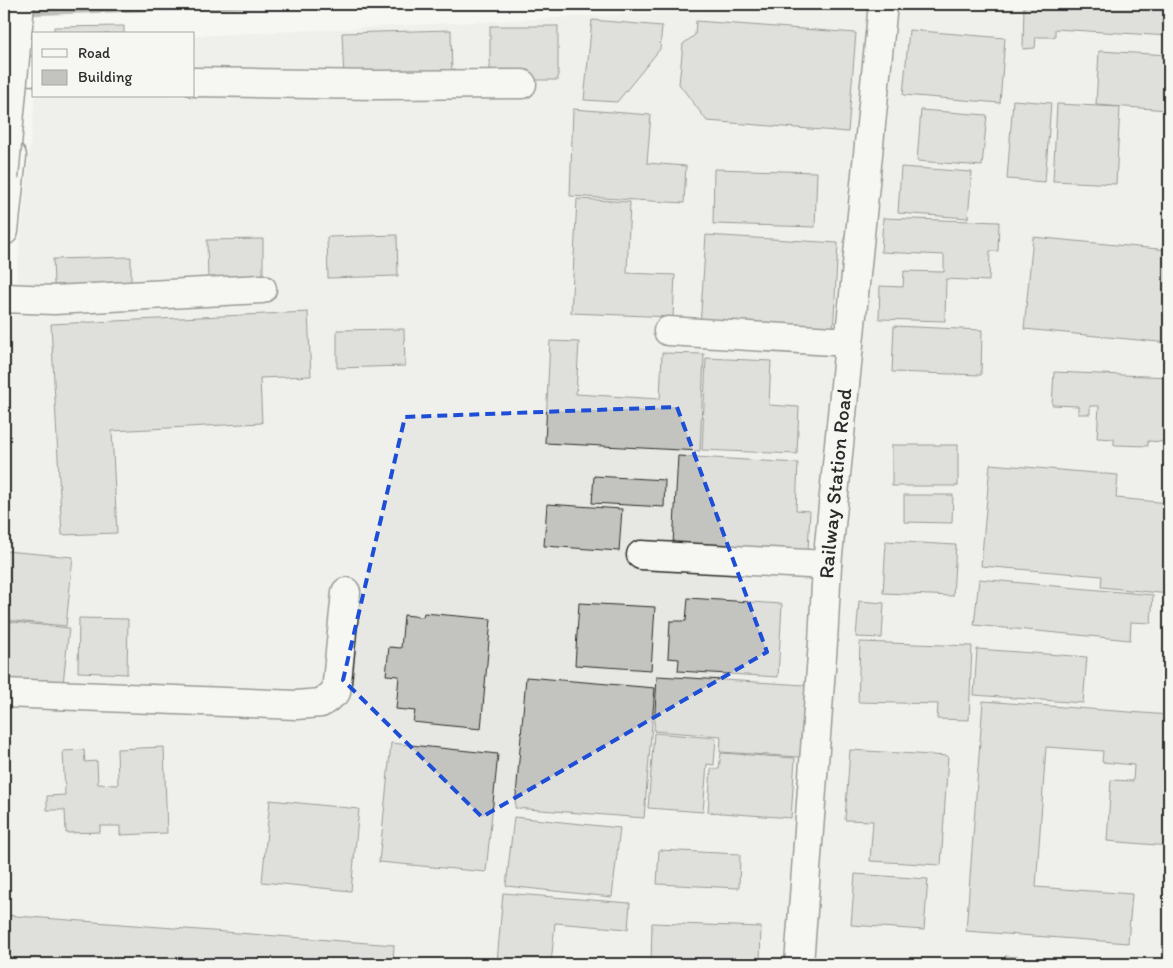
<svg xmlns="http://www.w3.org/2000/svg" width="1173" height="968" font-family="Itim,sans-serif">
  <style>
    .built { fill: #e7e7e3 }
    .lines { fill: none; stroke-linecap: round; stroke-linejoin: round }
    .stream { stroke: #7a7a78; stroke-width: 7 }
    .building { fill: #c3c3c0; stroke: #2b2b2b }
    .minor-casing { stroke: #2b2b2b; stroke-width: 31 }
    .major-casing { stroke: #2b2b2b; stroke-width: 31 }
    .minor { stroke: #f6f6f2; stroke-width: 28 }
    .major { stroke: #f6f6f2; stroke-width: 28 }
    .highway-bridge-casing { stroke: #2b2b2b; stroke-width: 31; stroke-linecap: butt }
    .highway-bridge { stroke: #f6f6f2; stroke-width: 28 }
    .marked { fill: none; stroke: #1d4ed8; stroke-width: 4; stroke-dasharray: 10 6; stroke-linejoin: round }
    .labels { text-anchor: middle; stroke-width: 5; stroke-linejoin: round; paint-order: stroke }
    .street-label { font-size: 21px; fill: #2b2b2b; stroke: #f6f6f2 }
  </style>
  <rect width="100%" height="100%" fill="#f6f6f2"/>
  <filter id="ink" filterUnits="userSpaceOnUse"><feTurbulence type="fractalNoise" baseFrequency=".02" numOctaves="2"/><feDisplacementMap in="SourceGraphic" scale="10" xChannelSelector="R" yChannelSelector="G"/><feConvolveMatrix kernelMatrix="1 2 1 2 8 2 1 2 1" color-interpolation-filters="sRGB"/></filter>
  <g filter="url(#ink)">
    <path class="built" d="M826 4H1169V964H4V399L35 96H194V36Z"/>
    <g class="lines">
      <path class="stream" d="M24 12 265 4"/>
    </g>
    <g class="building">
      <path d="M1024 4H1169V36L1055 29V37H1036L1035 48 1023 49Z"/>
      <path d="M592 20 662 26 660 49 617 102 584 100Z"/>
      <path d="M696 21 856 33 848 132 707 121 679 84 683 44 695 35Z"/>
      <path d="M124 26V34H54V27Z"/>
      <rect x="490" y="26" width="68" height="54"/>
      <path d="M451 30 452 78 344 80 342 33Z"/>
      <path d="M909 30 1005 38 1000 103 903 95Z"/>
      <path d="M1099 51 1169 55V110L1096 105Z"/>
      <path d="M1013 100 1051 103 1045 182 1007 179Z"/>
      <path d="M1057 104 1120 107 1116 184 1053 181Z"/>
      <path d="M573 109 651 115 647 163 686 166 684 203 570 196Z"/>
      <path d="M921 110 987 115 982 166 917 161Z"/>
      <path d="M1166 113H1169V149H1164Z"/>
      <path d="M901 167 972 172 968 218 898 213Z"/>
      <path d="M714 169 817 172 815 227 713 224Z"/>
      <path d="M577 199 630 202 627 273 675 275 673 317 571 313Z"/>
      <path d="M883 218 999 222 998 251H990L989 281 946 279 945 321 879 319 880 286 903 287 904 271 944 272V255L881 252Z"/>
      <path d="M397 235 398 276 328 278 327 237Z"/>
      <path d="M706 235 838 243 833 334 700 326Z"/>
      <path d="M1033 237 1169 250V343L1024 329Z"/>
      <path d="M263 239V279L208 280 207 240Z"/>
      <path d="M131 257V283L54 285 53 259Z"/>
      <path d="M308 312 311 376 260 378 262 423 112 431 117 533 62 535 51 324Z"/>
      <path d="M894 326 982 330 981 375 892 372Z"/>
      <path d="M404 329 405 366 337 368V330Z"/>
      <path d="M550 341 579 342 576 394 660 399 662 353 704 354 700 451 545 443Z"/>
      <path d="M706 358 771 361 769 405 799 407 797 454 702 450Z"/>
      <path d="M1054 372 1169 377V434H1165V442L1148 441V446L1114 445V439L1097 438 1099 406H1090V414H1078V406L1052 405Z"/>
      <rect x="892" y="445" width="66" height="41"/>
      <path d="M678 456 798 463 796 510 810 511 808 552 673 544Z"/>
      <path d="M990 464 1118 475 1116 498 1169 503V594L1101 587 1102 576 981 566Z"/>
      <path d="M594 476 665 480 664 507 592 503Z"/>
      <path d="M904 495H953L952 523 904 522Z"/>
      <path d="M547 504 622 509 619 551 544 546Z"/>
      <path d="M886 541 956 545 953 596 883 593Z"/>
      <path d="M6 551 73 557 66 626 4 620V570Z"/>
      <path d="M979 579 1153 595 1151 623 1131 622 1130 640 974 625Z"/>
      <path d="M688 598 782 604 778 677 678 671 679 659 668 658 670 621H686Z"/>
      <path d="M859 601 884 603 882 638 856 637Z"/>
      <path d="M579 603 655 607 651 670 575 665Z"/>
      <path d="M424 613 491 619 481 729 413 722 415 711 396 709 399 676 386 675 389 647 401 648 404 615 423 617Z"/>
      <path d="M79 618 128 619 127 674 78 672Z"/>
      <path d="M4 621 69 628 63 684 4 678Z"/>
      <path d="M860 642 972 646 969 720 937 719 938 704 858 702Z"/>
      <path d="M977 649 1087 657 1083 703 974 695Z"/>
      <path d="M657 676 805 685 800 757 720 752 721 736 654 731Z"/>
      <path d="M526 677 655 688 644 818 515 808Z"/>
      <path d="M983 701 1169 715V846L1107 841 1111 780 1133 781 1134 765 1102 762 1103 751 1046 747 1036 887 1132 894 1128 943 966 931Z"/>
      <path d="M654 733 716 738 714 765 707 764 703 812 648 808Z"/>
      <path d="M391 743 498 754 486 872 379 862Z"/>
      <path d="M164 747 167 833 120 835V826H100V832L66 833 65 810H47V796L65 795 63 751 84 750 85 762 97 761 98 784 118 785 117 749Z"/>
      <path d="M850 750 948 756 941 865 870 861 873 821 845 820Z"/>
      <path d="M721 753 795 758 791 818 708 812 711 769H719Z"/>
      <path d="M270 800 359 809 351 891 262 882Z"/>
      <path d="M514 817 620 828 612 897 506 886Z"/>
      <path d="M659 850 740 854 739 888 657 884Z"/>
      <path d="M855 874 928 879 924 930 851 925Z"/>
      <path d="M503 893 630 903 628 929 555 923 551 964 497 962Z"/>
      <path d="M4 915 394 945 393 964H4Z"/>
      <path d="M652 923 761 927 760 964H651Z"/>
      <path d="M1005 956 1105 964H1004Z"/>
    </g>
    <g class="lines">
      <g class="minor-casing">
        <g id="minor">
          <path d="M4 69 34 71"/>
          <path d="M194 82 376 85 522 84"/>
          <path d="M4 298 54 300 262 289"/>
          <path d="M668 331 849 342"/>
          <path d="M641 555 827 565"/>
          <path d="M4 693 296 705 321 703 336 692 346 592"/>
          <path id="s1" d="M799 964 823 642 827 565 883 4"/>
        </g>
      </g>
      <g class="major-casing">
        <path id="major" d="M4 231 12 156H9"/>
      </g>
      <use href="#minor" class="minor"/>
      <use href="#major" class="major"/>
      <g class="highway-bridge-casing">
        <path id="highway-bridge" d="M4 177 20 4"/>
      </g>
      <use href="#highway-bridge" class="highway-bridge"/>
    </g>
  </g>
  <path d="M0 0H1173V968H0ZM677 407 767 652 482 817 343 680 405 417Z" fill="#f6f6f2" fill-opacity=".55" fill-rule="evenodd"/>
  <path class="marked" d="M677 407 767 652 482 817 343 680 405 417Z"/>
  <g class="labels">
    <g class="street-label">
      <text dy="7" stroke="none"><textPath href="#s1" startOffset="482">Railway Station Road</textPath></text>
    </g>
  </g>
  <rect width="1173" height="968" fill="none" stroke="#f6f6f2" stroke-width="20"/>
  <rect x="10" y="10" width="1153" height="948" fill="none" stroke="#2b2b2b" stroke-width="2" filter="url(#ink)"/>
  <rect x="32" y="32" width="162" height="65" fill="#f6f6f2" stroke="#a5a5a2"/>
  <rect x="42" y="49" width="25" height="8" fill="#f6f6f2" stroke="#a5a5a2"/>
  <text x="78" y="58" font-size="15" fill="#2b2b2b">Road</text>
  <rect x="42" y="70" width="25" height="15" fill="#c3c3c0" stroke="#a5a5a2"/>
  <text x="78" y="82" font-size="15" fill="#2b2b2b">Building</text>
</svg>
